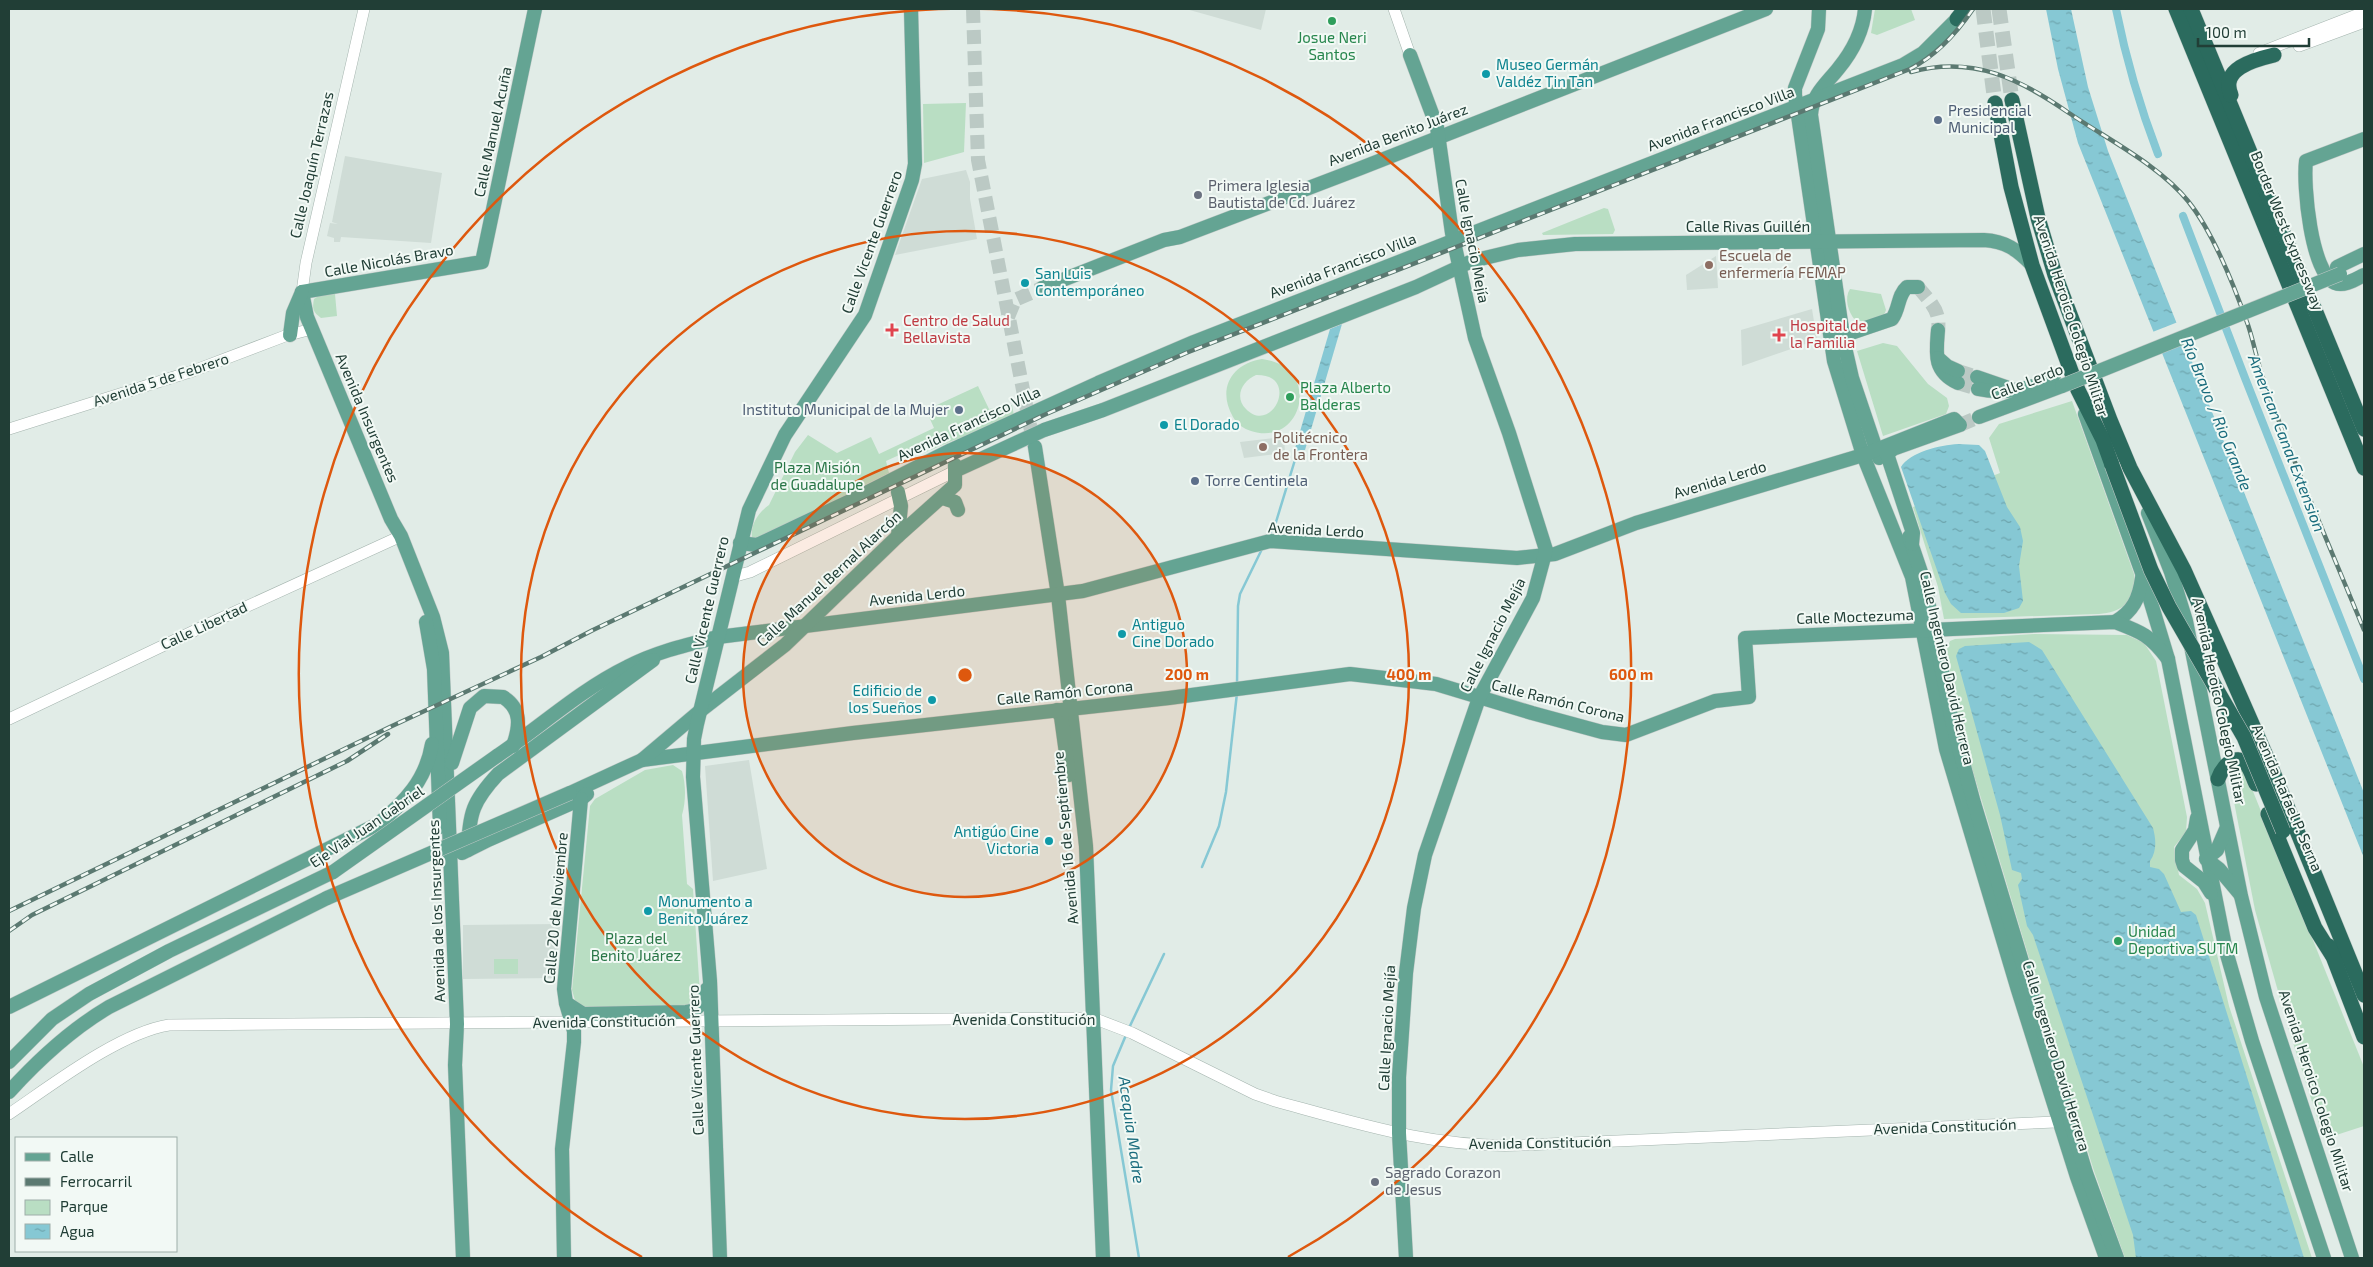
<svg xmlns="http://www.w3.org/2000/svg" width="2373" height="1267" font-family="'Exo 2',sans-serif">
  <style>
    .built { fill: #cfdcd6 }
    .park { fill: #b9dec3; fill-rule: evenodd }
    .water { fill: url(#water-ripples) }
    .pier { fill: #e1ece7 }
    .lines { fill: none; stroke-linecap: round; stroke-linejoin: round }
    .stream { stroke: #86c8d4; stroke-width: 2.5 }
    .canal { stroke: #86c8d4; stroke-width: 8 }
    .major-tunnel { stroke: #bbc9c4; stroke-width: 14; stroke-dasharray: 14 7; stroke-linecap: butt }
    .highway-tunnel { stroke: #bbc9c4; stroke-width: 15; stroke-dasharray: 15 8; stroke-linecap: butt }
    .minor-casing { stroke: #a4b4ae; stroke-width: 12 }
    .major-casing { stroke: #c1c9c7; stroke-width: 15 }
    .highway-casing { stroke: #c1c9c7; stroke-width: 16 }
    .minor { stroke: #fff; stroke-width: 11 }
    .major { stroke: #64a493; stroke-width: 14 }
    .highway { stroke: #2b6b5e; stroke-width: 15 }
    .rail-casing { stroke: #5b7971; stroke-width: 4.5 }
    .rail { stroke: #f2f9f5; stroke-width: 2.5; stroke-dasharray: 8; stroke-linecap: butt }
    .major-bridge-casing { stroke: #c1c9c7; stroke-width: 15; stroke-linecap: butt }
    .highway-bridge-casing { stroke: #c1c9c7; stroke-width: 16; stroke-linecap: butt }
    .major-bridge { stroke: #64a493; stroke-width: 14 }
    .highway-bridge { stroke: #2b6b5e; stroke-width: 15 }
    .ring { fill: none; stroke: #de580e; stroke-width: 2.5 }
    .leisure-dot { fill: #2e9e5b; stroke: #f2f9f5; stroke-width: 2 }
    .culture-dot { fill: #0f9aa8; stroke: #f2f9f5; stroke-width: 2 }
    .service-dot { fill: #5c6f8a; stroke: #f2f9f5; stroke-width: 2 }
    .worship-dot { fill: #6b7280; stroke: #f2f9f5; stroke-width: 2 }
    .education-dot { fill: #8d6e63; stroke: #f2f9f5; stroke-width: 2 }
    .health-dot { fill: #e0444e; stroke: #f2f9f5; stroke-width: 2 }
    .labels { text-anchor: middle; stroke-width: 4; stroke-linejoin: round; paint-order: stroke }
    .leisure-label { font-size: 15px; fill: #27864d; stroke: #f2f9f5; text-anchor: start }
    .culture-label { font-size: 15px; fill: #0d838f; stroke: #f2f9f5; text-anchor: start }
    .service-label { font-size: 15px; fill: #4e5e75; stroke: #f2f9f5; text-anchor: start }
    .street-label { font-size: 15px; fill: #213e36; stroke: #f2f9f5 }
    .worship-label { font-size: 15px; fill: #5b616d; stroke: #f2f9f5; text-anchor: start }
    .education-label { font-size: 15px; fill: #785e54; stroke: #f2f9f5; text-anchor: start }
    .health-label { font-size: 15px; fill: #be3a42; stroke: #f2f9f5; text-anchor: start }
    .park-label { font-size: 15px; fill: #297647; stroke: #f2f9f5 }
    .water-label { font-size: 16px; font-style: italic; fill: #186b7c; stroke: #f2f9f5 }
    .centre { fill: #de580e; stroke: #f2f9f5; stroke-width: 2.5 }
    .ring-label { font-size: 15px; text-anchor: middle; font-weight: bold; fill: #de580e; stroke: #f2f9f5; stroke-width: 4; stroke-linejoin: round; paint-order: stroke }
  </style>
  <defs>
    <pattern id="water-ripples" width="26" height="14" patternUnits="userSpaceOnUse" patternTransform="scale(1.25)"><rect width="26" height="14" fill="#86c8d4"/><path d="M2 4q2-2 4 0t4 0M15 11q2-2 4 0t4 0" fill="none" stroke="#6da4ad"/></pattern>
  </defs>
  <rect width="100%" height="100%" fill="#e1ece7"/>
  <g class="built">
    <path d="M1186 9H1266L1261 30Z"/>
    <path d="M345 156 442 173 431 243 341 237 340 242H334V238L327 236 330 223 338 224 332 222Z"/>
    <path d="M966 170 970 182V199L977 239 895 255 922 179Z"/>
    <path d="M1716 256 1718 288 1687 290 1686 275Z"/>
    <path d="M1812 309 1817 340 1742 366 1741 330Z"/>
    <path d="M1284 437 1285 453 1244 458 1240 442Z"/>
    <path d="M749 760 767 869 713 881 705 766Z"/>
    <path d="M560 924 556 978 463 979V925Z"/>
  </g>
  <g class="park">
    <path d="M1875 9H1911L1915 20 1877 35 1871 33Z"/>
    <path d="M966 103 964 152 924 163 923 104Z"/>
    <path d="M1604 208 1608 209 1615 230 1613 234 1543 235 1542 233Z"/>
    <path d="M1850 289 1881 294 1886 310 1884 315 1865 322 1855 320C1848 312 1844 298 1850 289Z"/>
    <path d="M335 294 337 316 321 318C313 312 312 309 314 299L320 295Z"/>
    <path d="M1883 343 1897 346 1928 384 1947 398 1949 406 1946 414 1883 436 1857 351Z"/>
    <path d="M1262 359C1324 367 1302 448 1251 431 1244 429 1237 424 1233 417 1217 389 1231 364 1262 359ZM1256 375C1301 374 1272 436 1246 409 1234 397 1242 381 1256 375Z"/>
    <path d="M978 386 989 409 1012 405 1014 416 970 437 954 440 924 453 919 446 886 461 889 473 861 487 849 497 755 540 752 537C750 525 759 512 769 505L795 452 808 435 837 453 871 437 879 454 934 428 926 410Z"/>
    <path d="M2072 401 2134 574C2138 600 2123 612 2099 614L1944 619 1938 587 1913 507 2000 473 1989 438 1999 424Z"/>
    <path d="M2034 634 2127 635 2144 643 2156 661 2187 817 2186 832 2174 847 2179 875 2197 889 2205 903 2229 1006 2312 1258H2125L2094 1171 2057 1051 1962 735 1946 652 1950 641 1955 639Z"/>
    <path d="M673 765 682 771C686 785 686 801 682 815L687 884 693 889 700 994 694 1006 587 1010 576 1004 572 990 590 806 595 799 645 770Z"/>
    <path d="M2236 768 2241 769 2246 774 2364 1067V1126L2324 1139 2289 1030 2255 910 2229 776 2230 771Z"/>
    <rect x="494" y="959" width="24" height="15"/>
  </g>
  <g class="water">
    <path d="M2046 9H2071L2088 87 2108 151 2364 793V858L2078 143 2058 69Z"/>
    <path d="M1342 324 1305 450 1294 452 1330 329Z"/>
    <path d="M1958 444 1979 445 1985 451 2007 507 2020 527 2023 541 2019 566 2023 601 2019 608 2004 613H1961L1951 604 1945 593 1901 467C1910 452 1940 445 1958 444Z"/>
    <path d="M2029 642 2042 650 2153 828C2156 839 2157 851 2150 861V867L2159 869 2164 874 2181 912 2191 911 2196 915 2304 1258H2136L2133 1235 2033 935 2027 926 2018 885 2022 879 2021 873 2012 870 2000 815 1956 656 1959 649 1965 646Z"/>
  </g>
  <path class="pier" d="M2178 322 2186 342 2158 353 2150 333Z"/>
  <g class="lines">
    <g class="stream">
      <path d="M1268 537 1276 522 1298 450"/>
      <path d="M1237 685 1238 606 1240 594 1262 549"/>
      <path d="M1202 867 1219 826 1226 792 1237 693"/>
      <path d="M1129 1028 1164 954"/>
      <path d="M1126 1035 1113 1066 1111 1090 1139 1258"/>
    </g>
    <g class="canal">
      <path d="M2116 9C2126 59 2140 107 2158 154"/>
      <path d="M2183 216 2245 378 2364 679"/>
    </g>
    <g class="major-tunnel">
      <path d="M973 9 978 160 1034 446"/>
      <path d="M1918 287C1929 301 1941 310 1938 330"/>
      <path d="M1008 317 1015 300 1042 288"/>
      <path d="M1958 371 1977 377"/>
      <path d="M1958 383 1978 389"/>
      <path d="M1960 425 1979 417"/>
    </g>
    <g class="highway-tunnel">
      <path d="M1983 9 1995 103"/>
      <path d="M1999 9 2012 100"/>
    </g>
    <g class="minor-casing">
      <g id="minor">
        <path d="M1394 9 1410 55"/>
        <path d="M2299 46 2364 22"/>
        <path d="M2259 53 2364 12"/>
        <path d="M302 292 306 263 364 9"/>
        <path d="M9 429 193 371 285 336 312 329"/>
        <path d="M732 577 750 572 957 470"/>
        <path d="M9 719 215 621 401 536"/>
        <path d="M9 1114C52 1085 119 1033 169 1025L1093 1018 1132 1033 1255 1094 1275 1101C1356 1123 1437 1149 1522 1145L2010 1124 2055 1122 2068 1118"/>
      </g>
    </g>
    <g class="major-casing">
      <g id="major">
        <path d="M1819 9 1818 29 1795 88V95L1834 361 1863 455 1912 577 1946 749 2018 990 2077 1177 2106 1258"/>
        <path d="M1865 9C1863 31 1852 52 1838 69 1826 84 1812 95 1811 115L1844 343 1852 378 1879 458"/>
        <path d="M2364 139 2306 161C2303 185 2311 273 2335 283 2344 287 2356 279 2364 275"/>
        <path d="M2337 267 2364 254"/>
        <path d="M1042 288 1164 240 1180 237 1361 168 1766 9"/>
        <path d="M302 292 307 317 391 519 401 536 433 617 442 653 457 1024 455 1065 463 1258"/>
        <path d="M302 292 482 262 535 9"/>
        <path d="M1938 330C1936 354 1933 371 1958 383"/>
        <path d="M290 335 293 313 302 292"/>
        <path d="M1836 338 1892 319C1900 308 1897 296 1907 287H1918"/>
        <path d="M1938 358 1947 366 1958 371"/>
        <path d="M1977 377 2006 387"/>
        <path d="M1978 389C2004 395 2029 388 2054 380"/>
        <path d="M2085 414 2142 573 2168 659 2226 951 2252 1041 2324 1258"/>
        <path d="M1979 417 2062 386"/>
        <path d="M1035 447 1058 595 1086 846 1103 1258"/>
        <path d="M957 470 1044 430 1103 410 1416 287 1472 261 1518 250 1575 244 1984 240C2005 241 2018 250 2032 265"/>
        <path d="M943 498 955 502 958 510"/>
        <path d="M2148 513 2171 572 2186 621 2241 896 2266 997 2352 1258"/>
        <path d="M898 536 901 506 898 492"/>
        <path d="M1909 537 1924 581 1953 726 1974 803 2086 1173 2117 1258"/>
        <path d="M740 543 757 545 850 501 951 450 1098 383 1194 342 1903 65 1923 53 1957 19"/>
        <path d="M426 622 434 669 440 827"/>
        <path d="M2115 622C2133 611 2139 599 2142 578"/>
        <path d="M1057 710 1061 717 1069 775"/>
        <path d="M497 756C540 727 580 690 627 667 656 652 686 645 718 637L1083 591 1270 541 1517 558 1555 554 1636 523 1863 455 1954 419 1960 425 1893 449 1887 454 1913 533 1912 544"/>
        <path d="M642 760 853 733 1169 698 1350 674 1436 684 1532 713 1602 732 1626 735 1715 701 1749 697 1745 638 2115 622C2141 632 2150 635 2168 659"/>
        <path d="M452 763 470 708 484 696 503 697C522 709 520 726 513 746"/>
        <path d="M570 793 642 760 700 711 785 645 898 536 955 485V465"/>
        <path d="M2197 818 2195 830 2182 850V860L2184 866 2204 882 2211 893"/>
        <path d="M2227 827 2217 850 2206 859 2219 869 2240 894"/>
        <path d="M468 850C469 813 473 801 498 774L653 660"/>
        <path d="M462 853 488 840 581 799 587 794"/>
        <path d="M566 1003 583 1014 686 1012C700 1010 704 1001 707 989"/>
        <path d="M9 1007 378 824C405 802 426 780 432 744"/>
        <path d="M9 1062 52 1019 89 994 169 951 333 872"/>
        <path d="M9 1092C39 1059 70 1030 109 1007L327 898"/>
        <path d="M564 1258 562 1149 574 1042V1031L566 1003 564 989 581 799"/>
        <path d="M720 1258 710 981 693 777 694 739 697 724 749 510 785 435 865 315 912 180 915 164 911 9"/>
        <path d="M1406 1258 1399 1133V1077L1406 973 1414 908 1425 855 1479 698 1533 598 1546 550 1509 433 1475 338 1452 233 1437 127 1410 55"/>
      </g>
    </g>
    <g class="highway-casing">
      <g id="highway">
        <path d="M2176 9 2364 468"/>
        <path d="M2191 9 2364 429"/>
        <path d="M1957 19 1965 9"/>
        <path d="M2231 95C2220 69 2253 60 2274 55"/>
        <path d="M2012 100 2038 218 2055 275 2110 420 2130 468 2184 570 2221 653 2271 767 2364 995"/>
        <path d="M1995 103 2011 187 2032 265 2078 390 2103 440 2112 465"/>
        <path d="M2218 779C2222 768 2235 751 2247 765 2251 770 2253 778 2256 784"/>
        <path d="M2268 814 2315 928 2332 955"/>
        <path d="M2329 946 2364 1037"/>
      </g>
    </g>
    <use href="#minor" class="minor"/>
    <use href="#major" class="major"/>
    <use href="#highway" class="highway"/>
    <g class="rail-casing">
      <g id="rail">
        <path d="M1911 72C1973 55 2020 79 2069 113 2107 139 2159 165 2188 201 2213 232 2235 288 2248 325 2254 343 2257 361 2263 378 2293 463 2330 547 2364 630"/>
        <path d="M9 911 392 726 541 657 593 630 1044 415 1186 353 1910 69C1937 55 1956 34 1973 9"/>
        <path d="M9 931 32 915 347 761 388 734"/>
      </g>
    </g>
    <use href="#rail" class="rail"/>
    <g class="major-bridge-casing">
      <g id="major-bridge">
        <path d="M2062 386 2340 274"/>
        <path d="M333 872 497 756"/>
        <path d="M327 898 570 793"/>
      </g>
    </g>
    <g class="highway-bridge-casing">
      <path id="highway-bridge" d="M2112 465 2151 570 2169 607 2244 737 2283 831"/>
    </g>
    <use href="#major-bridge" class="major-bridge"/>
    <use href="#highway-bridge" class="highway-bridge"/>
  </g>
  <circle cx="965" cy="675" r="222" fill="#de580e" fill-opacity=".12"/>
  <g class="ring">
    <circle cx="965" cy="675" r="222"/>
    <circle cx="965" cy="675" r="444"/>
    <path d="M642 1257A666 666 0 1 1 1288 1257"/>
  </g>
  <g class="leisure-dot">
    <circle cx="1332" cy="21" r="5"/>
    <circle cx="1290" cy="397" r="5"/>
    <circle cx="2118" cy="941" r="5"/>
  </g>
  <g class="culture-dot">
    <circle cx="1486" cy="74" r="5"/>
    <circle cx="1025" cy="283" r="5"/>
    <circle cx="1164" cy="425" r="5"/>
    <circle cx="1122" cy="634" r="5"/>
    <circle cx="932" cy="700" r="5"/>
    <circle cx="1049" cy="841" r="5"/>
    <circle cx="648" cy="911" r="5"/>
  </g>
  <g class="service-dot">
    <circle cx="1938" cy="120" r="5"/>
    <circle cx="959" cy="410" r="5"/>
    <circle cx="1195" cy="481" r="5"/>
  </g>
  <g class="worship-dot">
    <circle cx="1198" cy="195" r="5"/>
    <circle cx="1375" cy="1182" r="5"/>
  </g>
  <g class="education-dot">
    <circle cx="1709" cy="265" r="5"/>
    <circle cx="1263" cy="447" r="5"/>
  </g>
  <g class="health-dot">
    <path d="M889.5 322.5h5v5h5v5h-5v5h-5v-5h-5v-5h5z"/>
    <path d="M1776.5 327.5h5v5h5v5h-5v5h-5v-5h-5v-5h5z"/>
  </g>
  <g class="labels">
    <g class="leisure-label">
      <text x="1332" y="43" text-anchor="middle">Josue Neri<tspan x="1332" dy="17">Santos</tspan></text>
      <text x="1300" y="393">Plaza Alberto<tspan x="1300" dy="17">Balderas</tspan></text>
      <text x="2128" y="937">Unidad<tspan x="2128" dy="17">Deportiva SUTM</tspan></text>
    </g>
    <g class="culture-label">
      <text x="1496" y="70">Museo Germán<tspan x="1496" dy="17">Valdéz Tin Tan</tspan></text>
      <text x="1035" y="279">San Luis<tspan x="1035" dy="17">Contemporáneo</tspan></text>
      <text x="1174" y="430">El Dorado</text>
      <text x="1132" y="630">Antiguo<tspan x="1132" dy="17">Cine Dorado</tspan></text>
      <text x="922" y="696" text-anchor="end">Edificio de<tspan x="922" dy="17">los Sueños</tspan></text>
      <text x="1039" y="837" text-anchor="end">Antigúo Cine<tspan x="1039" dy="17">Victoria</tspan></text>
      <text x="658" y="907">Monumento a<tspan x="658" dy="17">Benito Juárez</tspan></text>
    </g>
    <g class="service-label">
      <text x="1948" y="116">Presidencial<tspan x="1948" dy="17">Municipal</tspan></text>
      <text x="949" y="415" text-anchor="end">Instituto Municipal de la Mujer</text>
      <text x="1205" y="486">Torre Centinela</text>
    </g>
    <g class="street-label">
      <text transform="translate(1721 119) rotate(-21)" y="5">Avenida Francisco Villa</text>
      <text transform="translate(493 132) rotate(-78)" y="5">Calle Manuel Acuña</text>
      <text transform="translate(1398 135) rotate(-21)" y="5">Avenida Benito Juárez</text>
      <text transform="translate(312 165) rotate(-77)" y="5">Calle Joaquín Terrazas</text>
      <text x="1748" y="232">Calle Rivas Guillén</text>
      <text transform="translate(2287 231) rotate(68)" y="5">Border West Expressway</text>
      <text transform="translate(1472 241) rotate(79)" y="5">Calle Ignacio Mejía</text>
      <text transform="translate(872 242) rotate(-70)" y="5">Calle Vicente Guerrero</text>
      <text transform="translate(389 261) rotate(-10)" y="5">Calle Nicolás Bravo</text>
      <text transform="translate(1343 266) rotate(-21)" y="5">Avenida Francisco Villa</text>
      <text transform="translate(2071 316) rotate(72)" y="5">Avenida Heroico Colegio Militar</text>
      <text transform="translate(161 380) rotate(-18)" y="5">Avenida 5 de Febrero</text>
      <text transform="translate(2027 382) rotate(-21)" y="5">Calle Lerdo</text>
      <text transform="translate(367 418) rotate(67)" y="5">Avenida Insurgentes</text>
      <text transform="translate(969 424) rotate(-25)" y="5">Avenida Francisco Villa</text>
      <text transform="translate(1720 480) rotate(-17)" y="5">Avenida Lerdo</text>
      <text transform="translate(1316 530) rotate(3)" y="5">Avenida Lerdo</text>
      <text transform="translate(829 579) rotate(-43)" y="5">Calle Manuel Bernal Alarcón</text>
      <text transform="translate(917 596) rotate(-6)" y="5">Avenida Lerdo</text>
      <text transform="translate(707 610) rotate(-77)" y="5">Calle Vicente Guerrero</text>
      <text transform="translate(1855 617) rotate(-2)" y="5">Calle Moctezuma</text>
      <text transform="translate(204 626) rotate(-25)" y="5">Calle Libertad</text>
      <text transform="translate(1493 635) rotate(-63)" y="5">Calle Ignacio Mejía</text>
      <text transform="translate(1947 668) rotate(77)" y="5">Calle Ingeniero David Herrera</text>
      <text transform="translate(1065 693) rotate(-6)" y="5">Calle Ramón Corona</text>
      <text transform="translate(1558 701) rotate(14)" y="5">Calle Ramón Corona</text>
      <text transform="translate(2219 701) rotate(78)" y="5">Avenida Heroico Colegio Militar</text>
      <text transform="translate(2287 798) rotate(67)" y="5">Avenida Rafael P. Serna</text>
      <text transform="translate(367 827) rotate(-34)" y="5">Eje Vial Juan Gabriel</text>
      <text transform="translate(1066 838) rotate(-95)" y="5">Avenida 16 de Septiembre</text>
      <text transform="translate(556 908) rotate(-85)" y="5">Calle 20 de Noviembre</text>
      <text transform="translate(437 911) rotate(-92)" y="5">Avenida de los Insurgentes</text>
      <text x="1024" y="1025">Avenida Constitución</text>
      <text transform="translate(604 1022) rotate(-1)" y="5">Avenida Constitución</text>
      <text transform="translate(1387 1028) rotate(-87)" y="5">Calle Ignacio Mejía</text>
      <text transform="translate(2056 1056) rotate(73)" y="5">Calle Ingeniero David Herrera</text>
      <text transform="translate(696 1060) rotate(-92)" y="5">Calle Vicente Guerrero</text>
      <text transform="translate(2316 1091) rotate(72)" y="5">Avenida Heroico Colegio Militar</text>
      <text transform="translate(1945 1127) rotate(-2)" y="5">Avenida Constitución</text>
      <text transform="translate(1540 1143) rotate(-1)" y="5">Avenida Constitución</text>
    </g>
    <g class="worship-label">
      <text x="1208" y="191">Primera Iglesia<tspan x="1208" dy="17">Bautista de Cd. Juárez</tspan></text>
      <text x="1385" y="1178">Sagrado Corazon<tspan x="1385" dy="17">de Jesus</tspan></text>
    </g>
    <g class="education-label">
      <text x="1719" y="261">Escuela de<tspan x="1719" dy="17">enfermería FEMAP</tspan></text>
      <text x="1273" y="443">Politécnico<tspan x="1273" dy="17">de la Frontera</tspan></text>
    </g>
    <g class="health-label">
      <text x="903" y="326">Centro de Salud<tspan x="903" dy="17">Bellavista</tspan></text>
      <text x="1790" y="331">Hospital de<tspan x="1790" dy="17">la Familia</tspan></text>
    </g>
    <g class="park-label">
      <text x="817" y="473">Plaza Misión<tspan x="817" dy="17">de Guadalupe</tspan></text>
      <text x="636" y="944">Plaza del<tspan x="636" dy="17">Benito Juárez</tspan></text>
    </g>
    <g class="water-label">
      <text transform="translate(2217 414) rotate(68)" y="6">Río Bravo / Rio Grande</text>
      <text transform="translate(2287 443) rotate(69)" y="6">American Canal Extension</text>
      <text transform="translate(1132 1130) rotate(82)" y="6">Acequia Madre</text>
    </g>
  </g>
  <circle cx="965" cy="675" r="8" class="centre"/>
  <g class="ring-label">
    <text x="1187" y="680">200 m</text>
    <text x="1409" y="680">400 m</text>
    <text x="1631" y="680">600 m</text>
  </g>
  <rect width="2373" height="1267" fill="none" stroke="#213e36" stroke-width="20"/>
  <rect x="15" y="1137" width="162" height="115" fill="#f2f9f5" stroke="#9eaea9"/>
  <rect x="25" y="1153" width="25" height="8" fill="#64a493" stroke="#9eaea9"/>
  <text x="60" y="1162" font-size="15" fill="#213e36">Calle</text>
  <rect x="25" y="1178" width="25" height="8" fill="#5b7971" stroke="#9eaea9"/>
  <text x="60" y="1187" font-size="15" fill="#213e36">Ferrocarril</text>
  <rect x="25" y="1200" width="25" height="15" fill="#b9dec3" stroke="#9eaea9"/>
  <text x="60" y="1212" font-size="15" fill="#213e36">Parque</text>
  <rect x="25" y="1224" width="25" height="15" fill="url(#water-ripples)" stroke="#9eaea9"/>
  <text x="60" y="1237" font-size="15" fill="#213e36">Agua</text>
  <path d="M2198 38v8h111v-8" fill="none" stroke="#213e36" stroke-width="2.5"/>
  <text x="2206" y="38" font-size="15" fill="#213e36" stroke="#f2f9f5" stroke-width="4" paint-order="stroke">100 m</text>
</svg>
